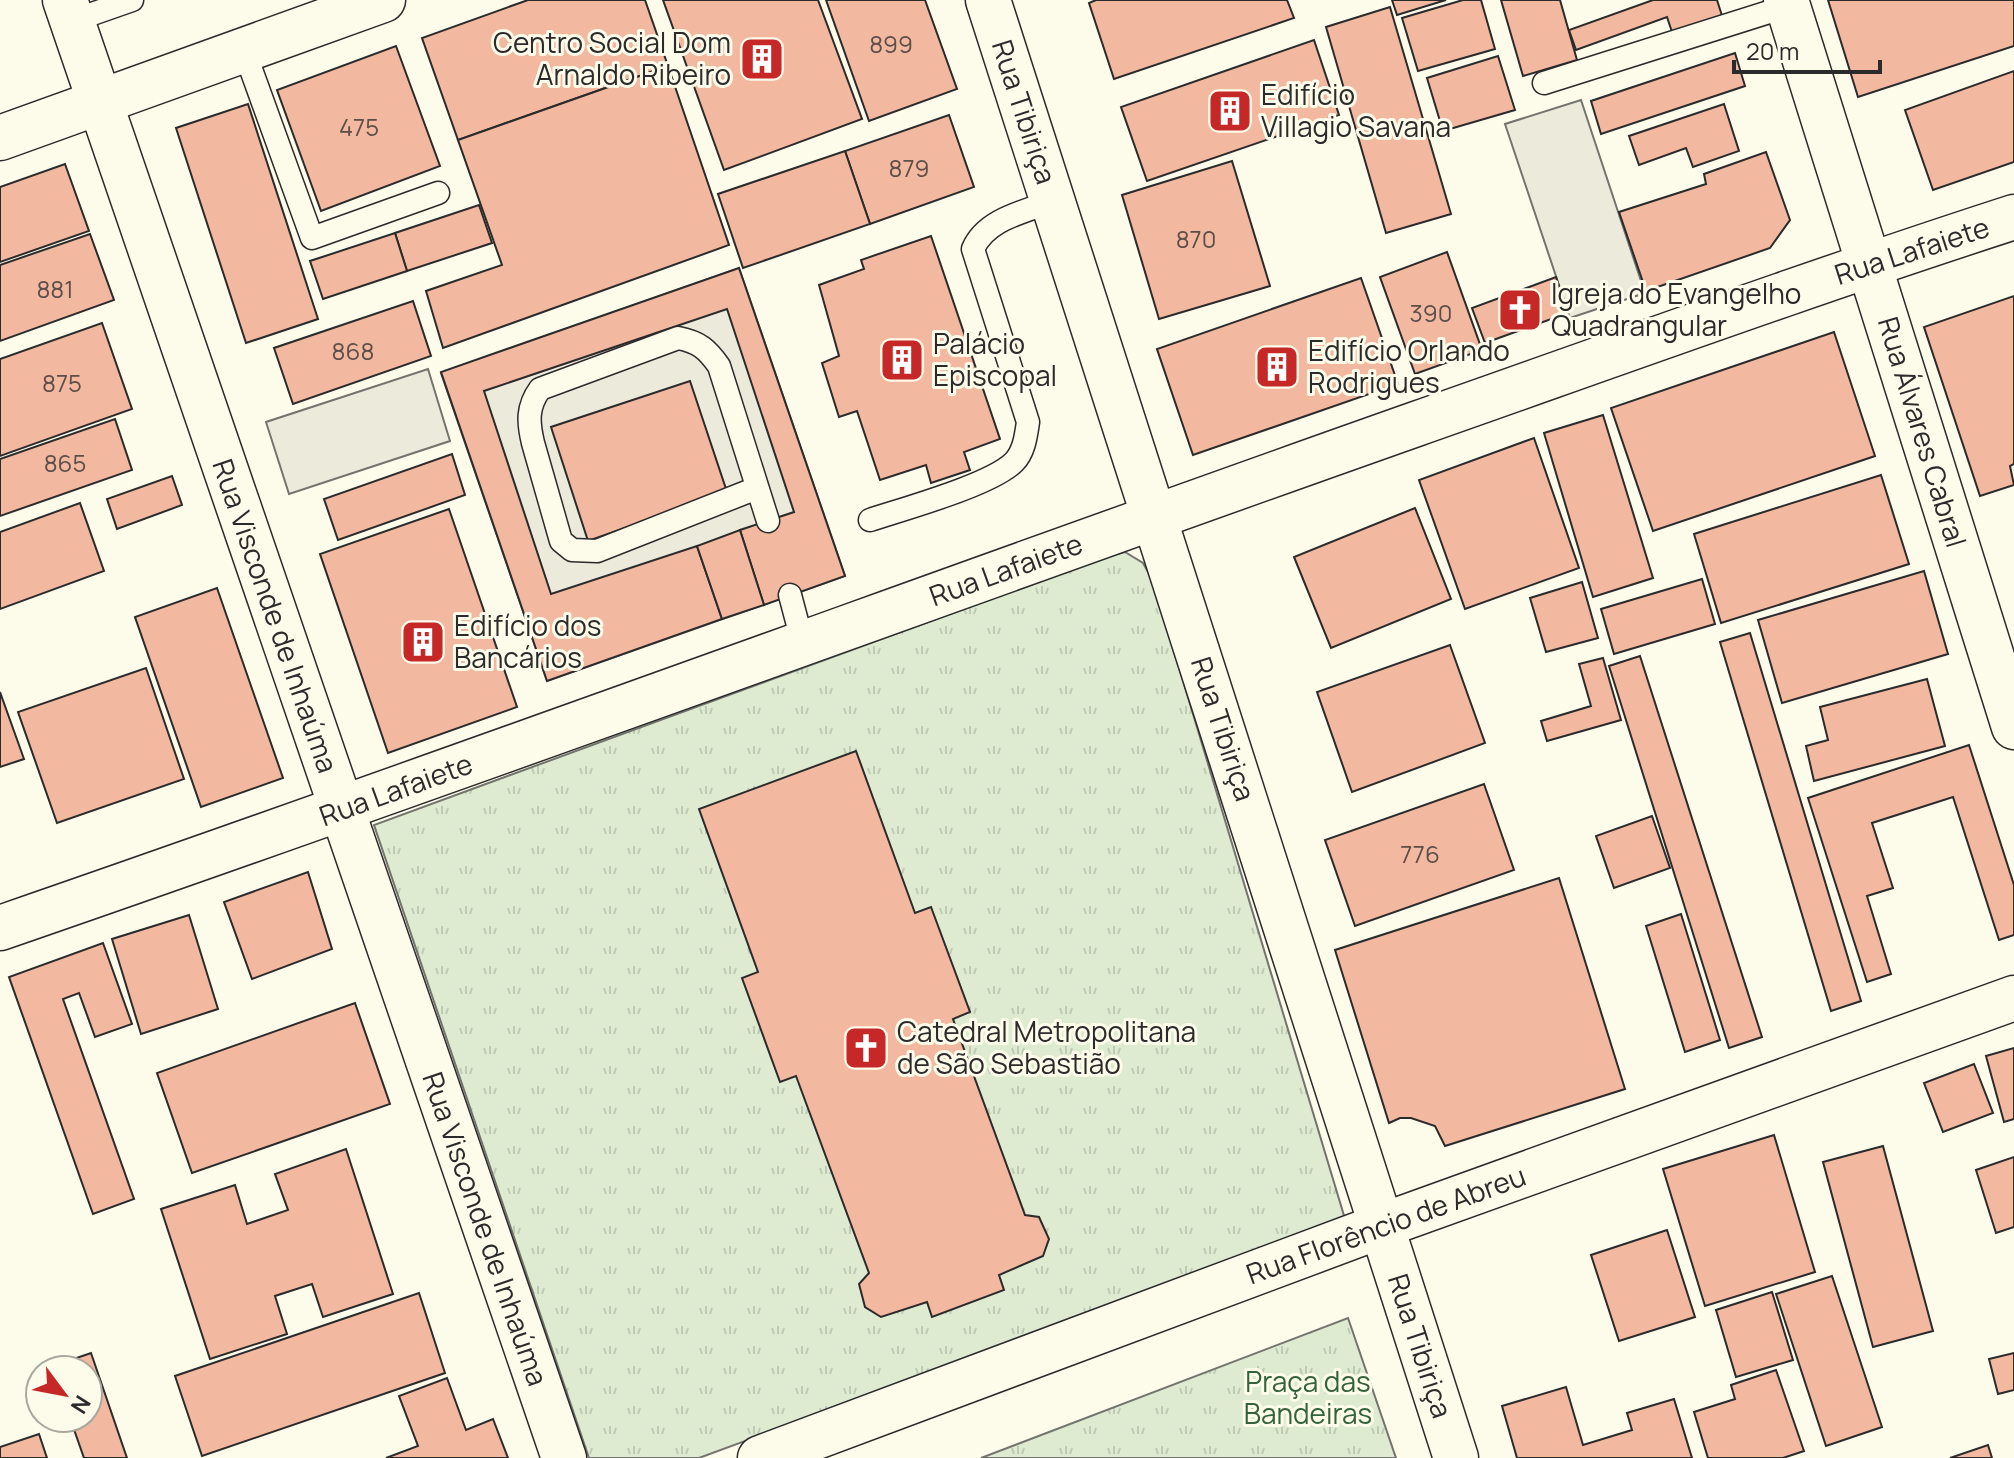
<svg xmlns="http://www.w3.org/2000/svg" width="2014" height="1458" font-family="Manrope,sans-serif">
  <style>
    .park { fill: url(#park-tufts); stroke: #74746e; stroke-width: 2 }
    .parking { fill: #eceadb; stroke: #74746e; stroke-width: 2 }
    .building { fill: #f2b8a0; stroke: #2b2b2b; stroke-width: 2 }
    .lines { fill: none; stroke-linecap: round; stroke-linejoin: round }
    .service-casing { stroke: #2b2b2b; stroke-width: 25 }
    .minor-casing { stroke: #2b2b2b; stroke-width: 47 }
    .service { stroke: #fdfbea; stroke-width: 22 }
    .minor { stroke: #fdfbea; stroke-width: 44 }
    .labels { text-anchor: middle; stroke-width: 6; stroke-linejoin: round; paint-order: stroke }
    .number-label { font-size: 24px; fill: #5d4e48 }
    .poi-label { font-size: 28px; fill: #2b2b2b; stroke: #fdfbea; text-anchor: start }
    .street-label { font-size: 28px; fill: #2b2b2b; stroke: #fdfbea }
    .park-label { font-size: 28px; fill: #34623c; stroke: #fdfbea }
  </style>
  <defs>
    <pattern id="park-tufts" width="24" height="20" patternUnits="userSpaceOnUse" patternTransform="scale(2)"><rect width="24" height="20" fill="#deebd1"/><path d="M3 7l-1-3M5 7V3M7 7l1-3M15 17l-1-3M17 17v-4M19 17l1-3" fill="none" stroke="#bfcab4"/></pattern>
  </defs>
  <rect width="100%" height="100%" fill="#fdfbea"/>
  <g class="park">
    <path d="M1125 552 1143 563 1153 581 1345 1219 699 1458H589L374 825 1103 558Z"/>
    <path d="M1348 1318 1396 1458H981Z"/>
  </g>
  <g class="parking">
    <path d="M1581 100 1645 293 1570 318 1505 124Z"/>
    <path d="M739 268 845 576 547 681 441 373Z"/>
    <path d="M428 369 450 441 289 494 266 422Z"/>
  </g>
  <g class="building">
    <path d="M528 0H645L668 66 458 140 422 38Z"/>
    <path d="M663 0H818L862 119 724 170Z"/>
    <path d="M826 0H925L957 89 869 121Z"/>
    <path d="M1096 0H1287L1294 18 1114 79 1089 3Z"/>
    <path d="M1392 0H1446L1397 15Z"/>
    <path d="M1463 0H1481L1495 49 1418 71 1402 18Z"/>
    <path d="M1501 0H1560L1577 60 1523 76Z"/>
    <path d="M1653 0H1717L1724 22 1674 38 1667 17 1576 50 1569 30Z"/>
    <path d="M1828 0H2014V46L1858 97Z"/>
    <path d="M1390 7 1451 214 1386 233 1326 27Z"/>
    <path d="M1314 40 1339 115 1147 181 1121 107Z"/>
    <path d="M396 46 440 166 321 211 277 90Z"/>
    <path d="M1735 53 1745 86 1601 134 1591 101Z"/>
    <path d="M1498 56 1515 110 1443 131 1427 78Z"/>
    <path d="M668 66 729 245 443 348 426 291 502 265 458 140Z"/>
    <path d="M2014 71V162L1933 190 1905 110Z"/>
    <path d="M248 104 318 319 246 343 176 128Z"/>
    <path d="M1724 104 1739 151 1693 167 1686 148 1639 165 1629 136Z"/>
    <path d="M949 115 974 187 870 224 845 151Z"/>
    <path d="M845 151 870 224 743 268 718 194Z"/>
    <path d="M1766 152 1790 220 1770 248 1646 291 1619 212 1706 184 1704 174Z"/>
    <path d="M1232 161 1270 286 1159 319 1122 195Z"/>
    <path d="M65 164 89 231 0 262V187Z"/>
    <path d="M479 205 492 243 407 271 395 233Z"/>
    <path d="M395 233 407 271 323 299 310 261Z"/>
    <path d="M90 234 114 300 0 341V265Z"/>
    <path d="M931 236 1000 439 964 452 970 470 931 483 926 465 880 480 857 411 839 417 822 363 839 356 819 285 864 269 861 260Z"/>
    <path d="M1447 252 1482 350 1415 374 1380 277Z"/>
    <path d="M739 268 845 576 764 605 740 530 794 512 727 309 484 391 551 594 697 546 722 619 547 681 441 372Z"/>
    <path d="M1556 277 1568 313 1485 343 1472 308Z"/>
    <path d="M1361 278 1398 384 1193 455 1157 349Z"/>
    <path d="M2014 296V464L2010 466 2014 485 1980 496 1924 327Z"/>
    <path d="M413 301 431 356 293 404 274 348Z"/>
    <path d="M102 323 132 409 0 456V359Z"/>
    <path d="M1834 332 1875 456 1653 531 1611 408Z"/>
    <path d="M690 381 727 492 588 541 551 427Z"/>
    <path d="M1603 415 1653 578 1593 597 1544 433Z"/>
    <path d="M115 419 132 470 0 516V459Z"/>
    <path d="M1534 438 1579 568 1465 609 1419 480Z"/>
    <path d="M452 454 465 495 338 540 324 499Z"/>
    <path d="M1881 475 1909 564 1721 623 1694 534Z"/>
    <path d="M172 476 182 505 117 529 107 499Z"/>
    <path d="M80 503 104 571 0 609V532Z"/>
    <path d="M1415 508 1451 599 1331 648 1294 557Z"/>
    <path d="M449 509 517 707 388 753 320 554Z"/>
    <path d="M740 530 764 605 722 619 697 546Z"/>
    <path d="M1924 571 1948 654 1782 703 1758 620Z"/>
    <path d="M1702 579 1715 624 1614 654 1601 609Z"/>
    <path d="M1582 582 1598 638 1546 652 1530 598Z"/>
    <path d="M217 588 283 778 201 807 135 617Z"/>
    <path d="M1750 633 1861 1001 1831 1011 1720 642Z"/>
    <path d="M1450 645 1485 743 1352 792 1317 692Z"/>
    <path d="M1640 656 1762 1037 1729 1048 1609 666Z"/>
    <path d="M1603 658 1621 720 1547 741 1541 721 1591 706 1579 664Z"/>
    <path d="M146 668 184 779 57 823 18 712Z"/>
    <path d="M1927 679 1945 746 1814 781 1806 746 1828 740 1820 707Z"/>
    <path d="M0 692 24 759 0 767Z"/>
    <path d="M1969 745 2014 885V935L1999 940 1953 797 1872 823 1893 888 1867 896 1891 974 1867 982 1808 798Z"/>
    <path d="M856 751 915 913 931 907 970 1012 953 1019 1025 1215 1039 1217 1049 1239 1043 1256 999 1275 1004 1290 932 1317 927 1302 881 1317 865 1307 859 1284 869 1273 796 1076 780 1082 742 978 758 972 699 809Z"/>
    <path d="M1484 784 1514 870 1355 926 1325 840Z"/>
    <path d="M1652 816 1670 868 1614 888 1596 836Z"/>
    <path d="M308 872 332 949 252 979 224 902Z"/>
    <path d="M1559 878 1625 1089 1445 1146 1435 1126 1411 1118H1400L1389 1123 1335 950Z"/>
    <path d="M1681 914 1720 1040 1685 1052 1646 926Z"/>
    <path d="M189 915 218 1009 141 1034 112 939Z"/>
    <path d="M103 943 132 1024 95 1037 79 993 63 999 134 1199 93 1214 9 977Z"/>
    <path d="M355 1003 390 1104 192 1173 157 1073Z"/>
    <path d="M2014 1048V1119L2004 1122 1986 1056Z"/>
    <path d="M1974 1064 1993 1113 1943 1132 1924 1083Z"/>
    <path d="M1774 1135 1815 1272 1705 1306 1663 1169Z"/>
    <path d="M1883 1146 1933 1331 1873 1347 1823 1162Z"/>
    <path d="M346 1149 393 1294 323 1317 312 1284 275 1296 287 1334 210 1359 161 1209 235 1185 247 1224 288 1210 275 1174Z"/>
    <path d="M2014 1157V1227L1996 1233 1976 1170Z"/>
    <path d="M1667 1230 1695 1317 1619 1341 1591 1255Z"/>
    <path d="M1832 1276 1882 1427 1826 1446 1776 1294Z"/>
    <path d="M1772 1292 1793 1360 1736 1377 1716 1310Z"/>
    <path d="M419 1293 445 1373 202 1456 175 1376Z"/>
    <path d="M91 1353 127 1458H84L70 1418H88V1370H54L53 1366Z"/>
    <path d="M2014 1353V1390L1998 1394 1989 1359Z"/>
    <path d="M1776 1370 1804 1451 1783 1458H1708L1694 1412 1735 1399 1731 1385Z"/>
    <path d="M447 1378 466 1430 493 1419 508 1458H386L418 1446 399 1396Z"/>
    <path d="M1566 1387 1583 1445 1632 1430 1627 1413 1674 1399 1692 1458H1517L1502 1406Z"/>
    <path d="M39 1434 47 1458H0V1447Z"/>
    <path d="M1988 1445 1992 1458H1950Z"/>
  </g>
  <g class="lines">
    <g class="service-casing">
      <g id="service">
        <path d="M72 21 132 0"/>
        <path d="M244 50 312 238 438 193"/>
        <path d="M1544 83 1788 6"/>
        <path d="M757 488 597 551 572 550 561 541 533 443C528 422 527 407 540 389L678 338C699 342 707 349 719 366L768 521"/>
        <path d="M870 520C903 509 991 485 1014 462 1024 452 1026 436 1028 422L973 249C986 219 1024 212 1053 201"/>
        <path d="M790 595 803 644"/>
      </g>
    </g>
    <g class="minor-casing">
      <g id="minor">
        <path d="M65 0 564 1458"/>
        <path d="M988 0 1456 1458"/>
        <path d="M1786 0 2014 727"/>
        <path d="M0 138 383 0"/>
        <path d="M0 928C473 765 943 591 1416 424 1615 354 1813 282 2014 217"/>
        <path d="M760 1458 1381 1226 2014 998"/>
      </g>
    </g>
    <use href="#service" class="service"/>
    <use href="#minor" class="minor"/>
  </g>
  <defs>
    <g id="building-square" transform="scale(2.3)"><rect x="-9" y="-9" width="18" height="18" rx="4" fill="#c62828" stroke="#fdfbea"/><path d="M-4-6H4V6H1V3H-1V6H-4ZM-2.5-4.3h1.7v1.8h-1.7ZM.8-4.3h1.7v1.8H.8ZM-2.5-1h1.7V.8h-1.7ZM.8-1h1.7V.8H.8Z" fill="#fff"/></g>
    <g id="church-square" transform="scale(2.3)"><rect x="-9" y="-9" width="18" height="18" rx="4" fill="#c62828" stroke="#fdfbea"/><path d="M-1.2-6h2.4v3.5h3.3v2.4h-3.3V6h-2.4V-.1h-3.3v-2.4h3.3Z" fill="#fff"/></g>
  </defs>
  <g fill-rule="evenodd">
    <use href="#building-square" x="762" y="59"/>
    <use href="#building-square" x="1230" y="111"/>
    <use href="#church-square" x="1520" y="310"/>
    <use href="#building-square" x="902" y="360"/>
    <use href="#building-square" x="1277" y="367"/>
    <use href="#building-square" x="423" y="642"/>
    <use href="#church-square" x="866" y="1048"/>
  </g>
  <g class="labels">
    <g class="number-label">
      <text x="891" y="53">899</text>
      <text x="359" y="136">475</text>
      <text x="909" y="177">879</text>
      <text x="1196" y="248">870</text>
      <text x="55" y="298">881</text>
      <text x="1431" y="322">390</text>
      <text x="353" y="360">868</text>
      <text x="62" y="392">875</text>
      <text x="65" y="472">865</text>
      <text x="1420" y="863">776</text>
    </g>
    <g class="poi-label">
      <text x="731" y="53" text-anchor="end">Centro Social Dom<tspan x="731" dy="32">Arnaldo Ribeiro</tspan></text>
      <text x="1261" y="105">Edifício<tspan x="1261" dy="32">Villagio Savana</tspan></text>
      <text x="1551" y="304">Igreja do Evangelho<tspan x="1551" dy="32">Quadrangular</tspan></text>
      <text x="933" y="354">Palácio<tspan x="933" dy="32">Episcopal</tspan></text>
      <text x="1308" y="361">Edifício Orlando<tspan x="1308" dy="32">Rodrigues</tspan></text>
      <text x="454" y="636">Edifício dos<tspan x="454" dy="32">Bancários</tspan></text>
      <text x="897" y="1042">Catedral Metropolitana<tspan x="897" dy="32">de São Sebastião</tspan></text>
    </g>
    <g class="street-label">
      <text transform="translate(1024 112) rotate(72)" y="10">Rua Tibiriça</text>
      <text transform="translate(1912 251) rotate(-18)" y="10">Rua Lafaiete</text>
      <text transform="translate(1922 432) rotate(73)" y="10">Rua Álvares Cabral</text>
      <text transform="translate(1006 570) rotate(-20)" y="10">Rua Lafaiete</text>
      <text transform="translate(275 616) rotate(71)" y="10">Rua Visconde de Inhaúma</text>
      <text transform="translate(1223 729) rotate(72)" y="10">Rua Tibiriça</text>
      <text transform="translate(396 790) rotate(-20)" y="10">Rua Lafaiete</text>
      <text transform="translate(1386 1225) rotate(-20)" y="10">Rua Florêncio de Abreu</text>
      <text transform="translate(485 1229) rotate(71)" y="10">Rua Visconde de Inhaúma</text>
      <text transform="translate(1420 1346) rotate(72)" y="10">Rua Tibiriça</text>
    </g>
    <g class="park-label">
      <text x="1308" y="1392">Praça das<tspan x="1308" dy="32">Bandeiras</tspan></text>
    </g>
  </g>
  <g transform="translate(64 1394) rotate(122)"><circle r="38" fill="#fdfbea" stroke="#a9a89e" stroke-width="2"/>
  <path d="M0-6L14 30L0 20L-14 30Z" fill="#c62828"/>
  <text y="-12" font-size="22" font-weight="bold" text-anchor="middle" fill="#2b2b2b">N</text>
  </g>
  <path d="M1734 60v12h146v-12" fill="none" stroke="#2b2b2b" stroke-width="4"/>
  <text x="1746" y="60" font-size="24" fill="#2b2b2b" stroke="#fdfbea" stroke-width="6" paint-order="stroke">20 m</text>
</svg>
